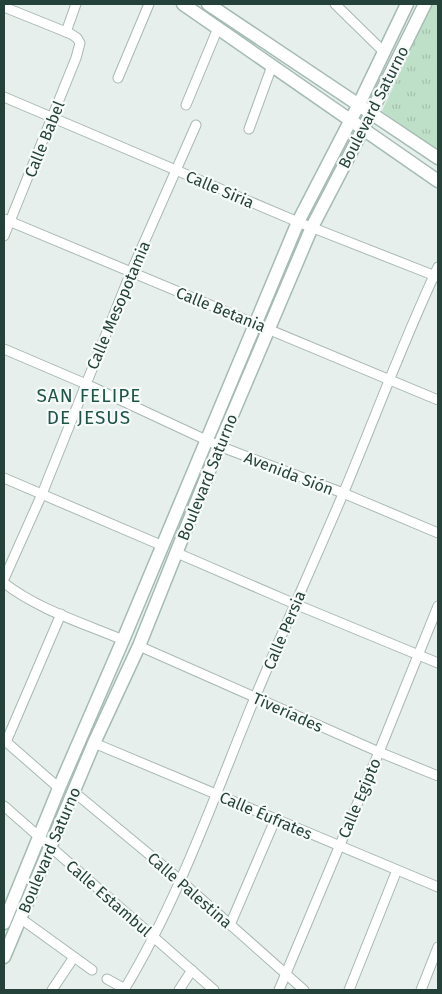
<svg xmlns="http://www.w3.org/2000/svg" width="442" height="994" font-family="'Fira Sans',sans-serif">
  <style>
    .park { fill: url(#park-tufts) }
    .lines { fill: none; stroke-linecap: round; stroke-linejoin: round }
    .street-casing { stroke: #a8b8b2; stroke-width: 11 }
    .secondary-casing { stroke: #a4bbb3; stroke-width: 15 }
    .street { stroke: #fff; stroke-width: 9 }
    .secondary { stroke: #fff; stroke-width: 12 }
    .labels { text-anchor: middle; stroke-width: 4.5; stroke-linejoin: round; paint-order: stroke }
    .street-label { font-size: 16px; fill: #24423a; stroke: #f7fbf9 }
    .quarter-label { font-size: 19px; letter-spacing: 1px; fill: #1f5548; stroke: #f7fbf9 }
  </style>
  <defs>
    <pattern id="park-tufts" width="24" height="20" patternUnits="userSpaceOnUse" patternTransform="scale(1.25)"><rect width="24" height="20" fill="#bfe0c8"/><path d="M3 7l-1-3M5 7V3M7 7l1-3M15 17l-1-3M17 17v-4M19 17l1-3" fill="none" stroke="#a4c1ad"/></pattern>
  </defs>
  <rect width="100%" height="100%" fill="#e6efeb"/>
  <path class="park" d="M432 4H438V151L382 111Z"/>
  <g class="lines">
    <g class="street-casing">
      <g id="street">
        <path d="M335 4 383 51"/>
        <path d="M4 7 71 34 77 38 80 43 76 58 4 236"/>
        <path d="M66 32 76 4"/>
        <path d="M118 78 149 4"/>
        <path d="M4 97 298 222 438 277"/>
        <path d="M186 105 218 28"/>
        <path d="M249 129 272 66"/>
        <path d="M4 219 438 400"/>
        <path d="M4 349 86 384 219 446 343 493 438 533"/>
        <path d="M4 478 163 546"/>
        <path d="M177 553 295 604 438 663"/>
        <path d="M4 579 42 494 131 272 196 125"/>
        <path d="M4 583C39 610 83 623 123 640"/>
        <path d="M139 646 379 752 438 776"/>
        <path d="M4 740 59 788"/>
        <path d="M6 742 61 614"/>
        <path d="M94 743 438 887"/>
        <path d="M74 792 180 880 304 990"/>
        <path d="M4 806 214 990"/>
        <path d="M20 918 92 970"/>
        <path d="M230 925 275 820"/>
        <path d="M107 979 125 989"/>
        <path d="M52 990 74 957"/>
        <path d="M124 990C176 904 211 806 249 712 279 639 312 567 343 494 375 418 403 341 438 267"/>
        <path d="M179 990 192 970"/>
        <path d="M279 990 379 752 438 606"/>
        <path d="M349 990 397 870"/>
        <path d="M421 990 438 947"/>
      </g>
    </g>
    <g class="secondary-casing">
      <g id="secondary">
        <path d="M183 4 438 181"/>
        <path d="M208 4 438 158"/>
        <path d="M4 923 59 788 123 640 298 222 358 106 407 4"/>
        <path d="M4 957 94 743 139 646 219 446 312 227 363 129 425 4"/>
      </g>
    </g>
    <use href="#street" class="street"/>
    <use href="#secondary" class="secondary"/>
  </g>
  <g class="labels">
    <g class="street-label">
      <text transform="translate(373 107) rotate(-63)" y="6">Boulevard Saturno</text>
      <text transform="translate(44 139) rotate(-68)" y="6">Calle Babel</text>
      <text transform="translate(220 189) rotate(23)" y="6">Calle Siria</text>
      <text transform="translate(118 305) rotate(-67)" y="6">Calle Mesopotamia</text>
      <text transform="translate(221 309) rotate(22)" y="6">Calle Betania</text>
      <text transform="translate(289 473) rotate(21)" y="6">Avenida Sión</text>
      <text transform="translate(207 477) rotate(-68)" y="6">Boulevard Saturno</text>
      <text transform="translate(284 630) rotate(-67)" y="6">Calle Persia</text>
      <text transform="translate(288 712) rotate(24)" y="6">Tiveríades</text>
      <text transform="translate(359 798) rotate(-67)" y="6">Calle Egipto</text>
      <text transform="translate(266 815) rotate(23)" y="6">Calle Éufrates</text>
      <text transform="translate(49 850) rotate(-67)" y="6">Boulevard Saturno</text>
      <text transform="translate(190 890) rotate(41)" y="6">Calle Palestina</text>
      <text transform="translate(109 898) rotate(41)" y="6">Calle Estambul</text>
    </g>
    <g class="quarter-label">
      <text x="89" y="402">SAN FELIPE<tspan x="89" dy="22">DE JESUS</tspan></text>
    </g>
  </g>
  <rect width="442" height="994" fill="none" stroke="#24423a" stroke-width="10"/>
</svg>
